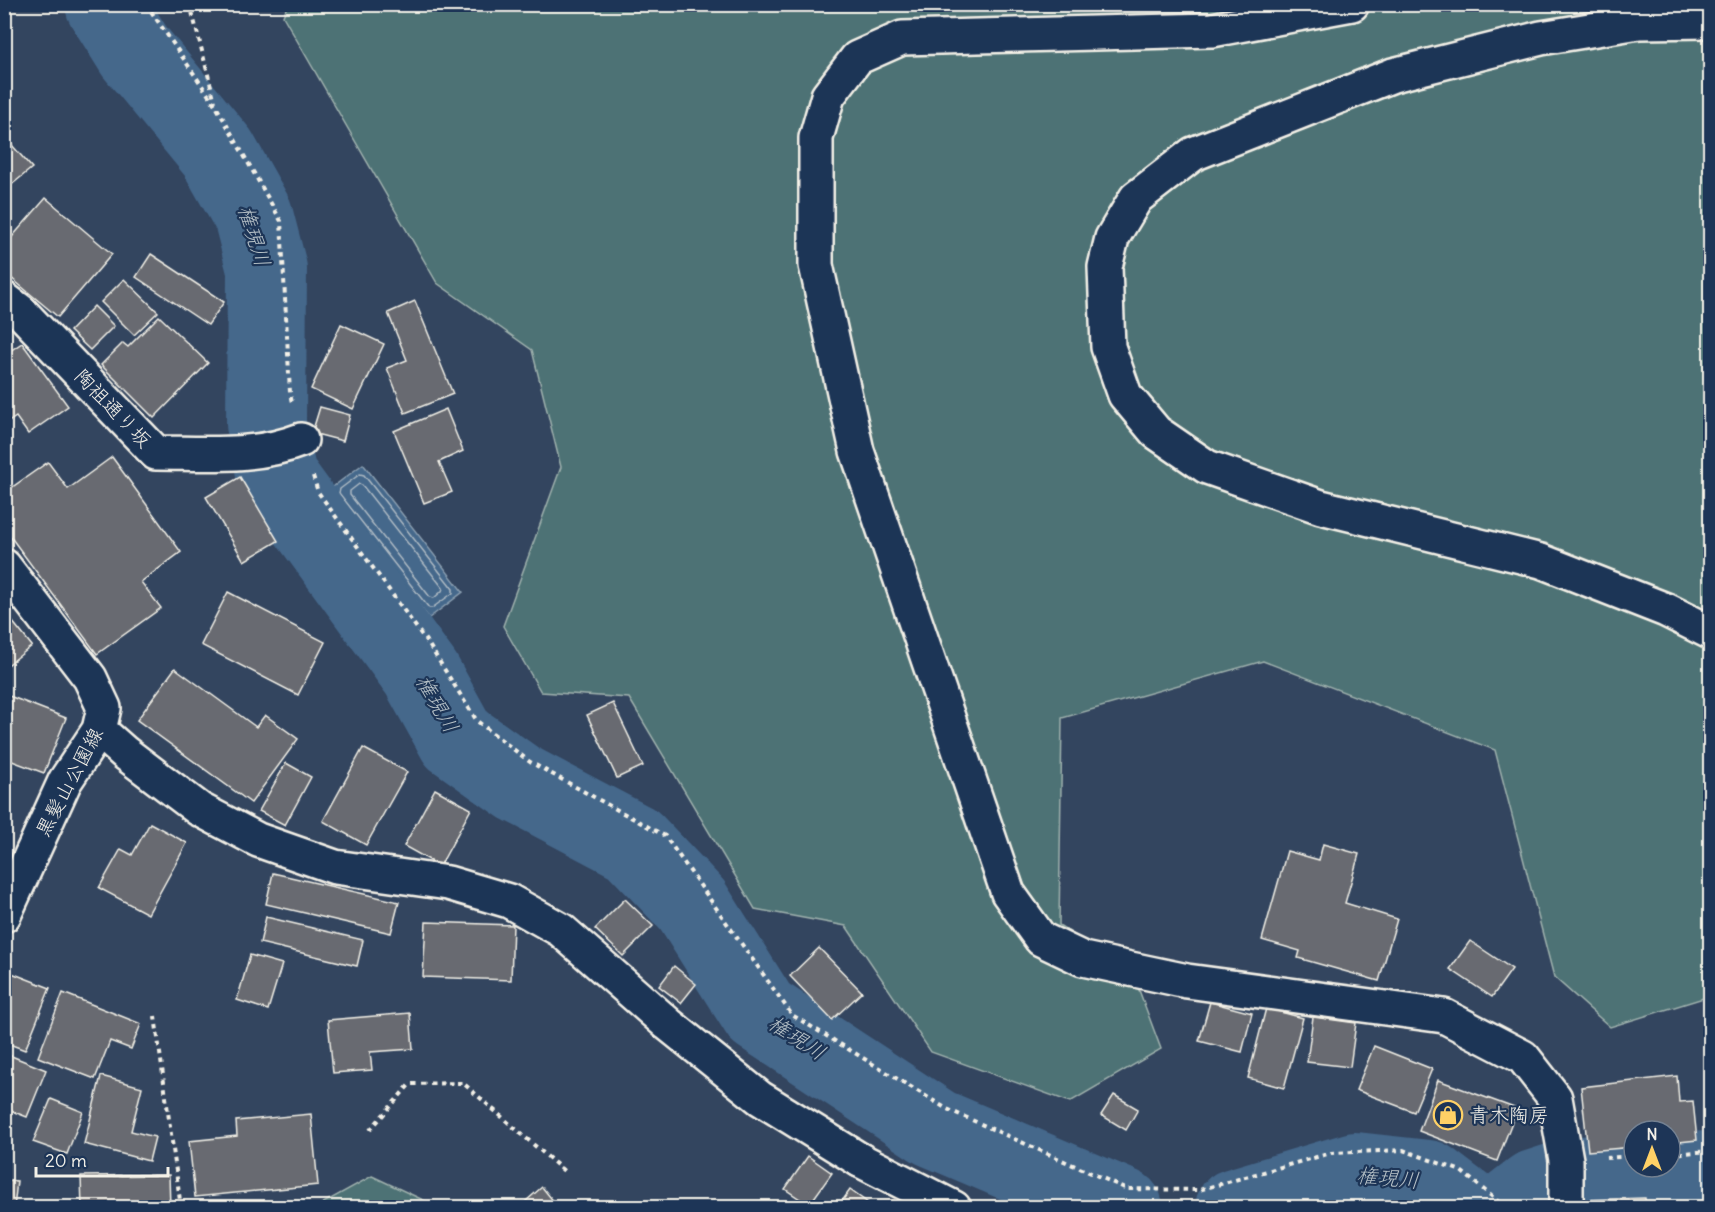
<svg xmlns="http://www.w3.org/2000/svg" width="1715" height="1212" font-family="Delius,'Klee One',sans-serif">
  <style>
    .green { fill: #4d7275; stroke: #a0b2ae; stroke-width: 1.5 }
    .water { fill: #44678b; stroke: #8a9eb0; stroke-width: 1.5 }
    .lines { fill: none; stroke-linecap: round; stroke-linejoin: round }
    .shore { stroke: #aebac3; stroke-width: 1.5 }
    .river { stroke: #44678b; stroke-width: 80 }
    .building { fill: #676b71; stroke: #f4f1e8; stroke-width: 1.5 }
    .minor-casing { stroke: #f4f1e8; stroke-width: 38 }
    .tertiary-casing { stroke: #f4f1e8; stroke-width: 38 }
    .secondary-casing { stroke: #f4f1e8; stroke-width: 38 }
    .path { stroke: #f4f1e8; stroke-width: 4; stroke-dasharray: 4.5 4.5; stroke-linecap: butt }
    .minor { stroke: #1d3557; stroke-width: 33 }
    .tertiary { stroke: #1d3557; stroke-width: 33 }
    .secondary { stroke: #1d3557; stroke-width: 33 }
    .labels { text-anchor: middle; stroke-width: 4.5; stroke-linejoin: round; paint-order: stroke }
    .street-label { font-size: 20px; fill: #f4f1e8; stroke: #1d3557 }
    .poi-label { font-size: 20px; fill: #f4f1e8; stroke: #1d3557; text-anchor: start }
    .water-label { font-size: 21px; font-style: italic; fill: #b6c1c7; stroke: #1d3557 }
  </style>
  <rect width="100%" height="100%" fill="#33455f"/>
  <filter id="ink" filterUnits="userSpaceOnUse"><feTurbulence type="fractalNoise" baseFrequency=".0167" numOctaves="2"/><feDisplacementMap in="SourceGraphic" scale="12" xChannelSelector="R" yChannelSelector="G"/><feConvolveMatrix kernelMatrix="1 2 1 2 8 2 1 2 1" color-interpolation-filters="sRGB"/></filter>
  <g filter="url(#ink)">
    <g class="green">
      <path d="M288 4 1710 5V996L1610 1027 1554 977 1495 750 1263 661 1062 718 1059 925 1133 974 1161 1049 1070 1102 931 1052 846 926 755 909 629 698 541 692 503 626 561 467 532 350 437 283 283 16Z"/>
      <path d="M372 1176 438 1207H316Z"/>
    </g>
    <path class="water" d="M363 464 463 592 429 618 329 490Z"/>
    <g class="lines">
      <g class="shore">
        <path d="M360 474 364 475 453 589V593L432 608H429L339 493 340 489Z"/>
        <path d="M359 484 362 485 443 588 442 591 434 598 430 597 350 495V491Z"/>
      </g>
      <g class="river">
        <path d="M105 4 135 52 218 153 253 215 267 269 266 424 277 477 421 674 457 739 519 783 633 843 692 905 760 1013 935 1128 1123 1208"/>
        <path d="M1235 1208 1355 1172 1428 1180 1465 1208"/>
        <path d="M1511 1208 1534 1190 1577 1176 1710 1171"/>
      </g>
    </g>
    <g class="building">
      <path d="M4 136 32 168 4 191Z"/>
      <path d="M46 198 112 254 58 317 4 272V246Z"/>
      <path d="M151 254 224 302 208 325 136 277Z"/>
      <path d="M124 279 158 312 134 335 101 302Z"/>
      <path d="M415 301 453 394 405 413 387 368 407 360 388 313Z"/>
      <path d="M94 306 114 326 90 350 70 331Z"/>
      <path d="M159 316 208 363 154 418 101 365 123 343 128 347Z"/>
      <path d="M341 324 384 344 353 409 311 389Z"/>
      <path d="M22 343 68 406 28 434 16 417 4 425V355Z"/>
      <path d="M320 407 350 415 343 441 312 433Z"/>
      <path d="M446 409 463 451 439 462 452 492 424 503 394 431Z"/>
      <path d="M112 457 181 552 141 582 161 608 97 654 4 528V493L48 462 68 489Z"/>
      <path d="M240 477 278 541 244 561 206 497Z"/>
      <path d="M228 592 325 642 298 695 201 645Z"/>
      <path d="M4 611 32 646 4 668Z"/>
      <path d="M175 668 256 727 265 715 298 739 251 803 137 720Z"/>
      <path d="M4 694 66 718 44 773 4 758Z"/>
      <path d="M613 703 643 766 617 778 587 715Z"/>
      <path d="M363 748 407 772 366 845 323 821Z"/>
      <path d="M286 763 311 777 285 825 259 811Z"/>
      <path d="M435 789 471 809 440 866 404 846Z"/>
      <path d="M150 823 187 843 148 914 99 888 121 849 132 855Z"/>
      <path d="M1323 844 1359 854 1345 903 1397 919 1379 981 1298 958 1300 951 1262 940 1287 851 1319 860Z"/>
      <path d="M273 873 399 902 391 933 266 904Z"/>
      <path d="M625 899 653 926 623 956 595 929Z"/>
      <path d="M266 917 363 940 357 966 260 943Z"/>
      <path d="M426 922 513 925 511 980 423 977Z"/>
      <path d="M1470 941 1512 969 1492 997 1450 969Z"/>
      <path d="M819 948 862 992 832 1020 790 976Z"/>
      <path d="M250 955 282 964 268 1010 237 1000Z"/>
      <path d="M674 966 696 984 681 1003 659 986Z"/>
      <path d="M4 970 50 988 25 1050 4 1042Z"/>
      <path d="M63 993 141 1024 131 1049 110 1041 95 1079 38 1057Z"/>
      <path d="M1210 1002 1252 1013 1242 1052 1199 1041Z"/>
      <path d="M1266 1008 1303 1018 1284 1088 1248 1078Z"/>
      <path d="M410 1013 413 1049 370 1052 372 1070 333 1073 328 1020Z"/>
      <path d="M1313 1017 1356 1023 1350 1067 1307 1062Z"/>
      <path d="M1374 1046 1432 1069 1414 1112 1356 1090Z"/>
      <path d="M4 1053 46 1070 27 1117 4 1108Z"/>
      <path d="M101 1076 142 1087 131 1131 155 1137 149 1161 84 1144Z"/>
      <path d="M1677 1076 1679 1102 1693 1101 1697 1140 1670 1143V1131H1634V1147L1588 1151 1581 1087Z"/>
      <path d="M1438 1080 1517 1109 1497 1161 1419 1131Z"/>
      <path d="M1114 1095 1138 1109 1126 1130 1101 1115Z"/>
      <path d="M51 1099 83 1112 67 1154 33 1142Z"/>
      <path d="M311 1114 318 1185 195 1197 189 1141 237 1136 236 1121Z"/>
      <path d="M808 1156 832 1173 809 1205 785 1189Z"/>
      <path d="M169 1175 170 1208H82L81 1176Z"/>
      <path d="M4 1180 17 1181 14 1208H4Z"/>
      <path d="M542 1187 559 1208H518Z"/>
      <path d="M850 1190 875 1208H837Z"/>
      <path d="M1645 1198 1646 1208H1581V1200Z"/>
    </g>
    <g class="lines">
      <g class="minor-casing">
        <g id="minor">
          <path d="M1352 4 1212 30 902 38 857 58 828 96 816 138V265L857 451 1008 893 1041 939 1083 959 1187 981 1444 1016 1523 1057 1555 1098 1566 1160V1208"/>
          <path d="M1710 21 1639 22 1541 38 1393 75 1193 154 1136 198 1112 238 1105 267 1108 347 1125 395 1156 432 1207 467 1321 507 1541 561 1666 610 1710 632"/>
          <path d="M4 299 20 311 156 453C205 453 255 458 301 440"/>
          <path d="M860 1160 954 1208"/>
        </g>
      </g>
      <g class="tertiary-casing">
        <path id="tertiary" d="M99 730 125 753 199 809 258 840 335 867 448 883 509 901 561 930 668 1024 760 1098 860 1160"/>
      </g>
      <g class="secondary-casing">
        <path id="secondary" d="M4 566 90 678 104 708 99 730 65 781 4 915"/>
      </g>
      <g class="path">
        <path d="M146 4 216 106 281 221 290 393 292 403"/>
        <path d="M190 4 215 102"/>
        <path d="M313 476 318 492 429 645 477 721 530 762 665 836 792 1015 947 1109 1127 1189 1199 1190 1331 1153 1403 1150 1461 1171 1506 1208"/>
        <path d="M155 1016 181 1208"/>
        <path d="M370 1130 410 1084 463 1083 565 1172"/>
        <path d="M1670 1154 1710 1151"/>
        <path d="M1606 1158 1634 1156"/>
      </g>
      <use href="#minor" class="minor"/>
      <use href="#tertiary" class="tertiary"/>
      <use href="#secondary" class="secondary"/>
    </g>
  </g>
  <defs>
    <g id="shop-ring" transform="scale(1.5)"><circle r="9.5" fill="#1d3557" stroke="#ffd166" stroke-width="1.5"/><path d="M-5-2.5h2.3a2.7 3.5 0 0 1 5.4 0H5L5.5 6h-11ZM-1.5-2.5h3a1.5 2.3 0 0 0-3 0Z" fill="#ffd166"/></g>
  </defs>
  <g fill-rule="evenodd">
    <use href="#shop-ring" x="1448" y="1115"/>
  </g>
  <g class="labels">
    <g class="street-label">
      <text transform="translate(113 408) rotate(46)" y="7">陶祖通り坂</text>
      <text transform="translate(69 782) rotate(-62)" y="7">黒髪山公園線</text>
    </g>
    <g class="poi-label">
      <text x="1469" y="1122">青木陶房</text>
    </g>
    <g class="water-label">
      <text transform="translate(254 236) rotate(73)" y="7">権現川</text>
      <text transform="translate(437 704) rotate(60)" y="7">権現川</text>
      <text transform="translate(797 1038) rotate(33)" y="7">権現川</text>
      <text transform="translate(1388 1178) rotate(5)" y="7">権現川</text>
    </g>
  </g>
  <rect width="1715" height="1212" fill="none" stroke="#1d3557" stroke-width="24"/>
  <rect x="12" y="12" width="1691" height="1188" fill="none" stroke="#f4f1e8" stroke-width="2" filter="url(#ink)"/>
  <g transform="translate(1652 1149)"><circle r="28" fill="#1d3557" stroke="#738091" stroke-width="1.5"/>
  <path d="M0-4.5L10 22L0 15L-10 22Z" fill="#ffd166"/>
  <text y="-9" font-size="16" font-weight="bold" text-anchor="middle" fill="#f4f1e8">N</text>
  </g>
  <path d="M36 1167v9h132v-9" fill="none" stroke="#f4f1e8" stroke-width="3"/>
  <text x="45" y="1167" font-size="18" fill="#f4f1e8" stroke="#1d3557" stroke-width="4.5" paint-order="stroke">20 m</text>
</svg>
